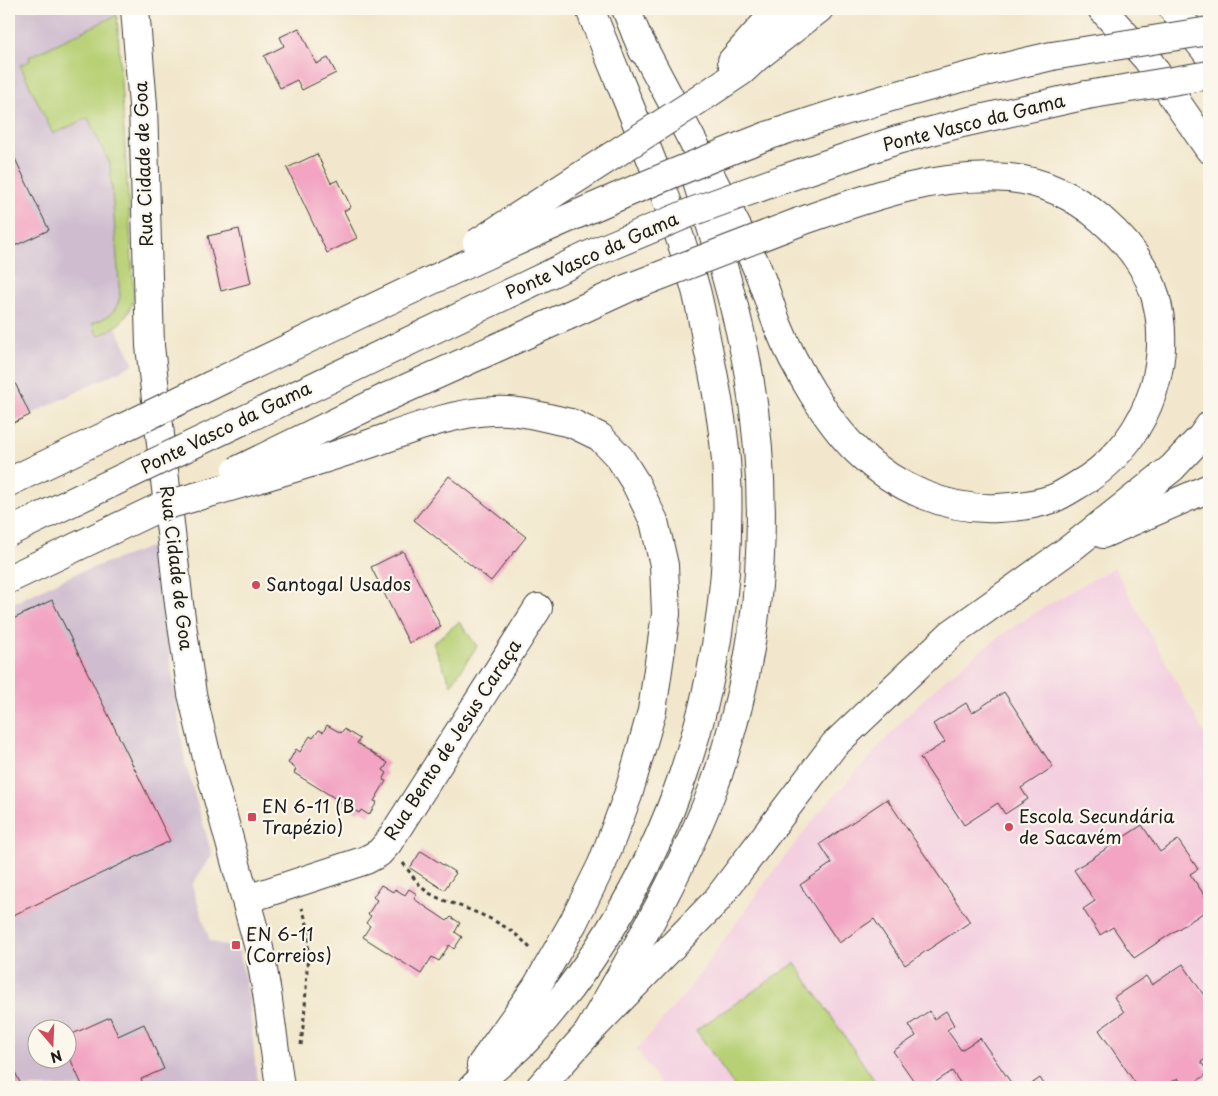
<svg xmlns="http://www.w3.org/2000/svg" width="1218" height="1096" font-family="'Playpen Sans',sans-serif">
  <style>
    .built { fill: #f3cfe0 }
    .industrial { fill: #cfbdcf; fill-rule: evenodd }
    .green { fill: #b7d075; stroke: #6a7648 }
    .building { fill: #f2a4c2 }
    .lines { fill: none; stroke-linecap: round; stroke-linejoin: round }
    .minor-casing { stroke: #3c3a36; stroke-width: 30 }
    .highway-casing { stroke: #3c3a36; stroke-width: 30 }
    .path { stroke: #3c3a36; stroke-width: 3; stroke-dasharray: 4 4; stroke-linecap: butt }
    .minor { stroke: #fff; stroke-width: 28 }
    .highway { stroke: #fff; stroke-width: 28 }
    .highway-bridge-casing { stroke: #3c3a36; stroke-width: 30; stroke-linecap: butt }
    .highway-bridge { stroke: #fff; stroke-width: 28 }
    .poi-dot { fill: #d1495b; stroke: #fbf7ec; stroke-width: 2 }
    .labels { text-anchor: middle; stroke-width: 4.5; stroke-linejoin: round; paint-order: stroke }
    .street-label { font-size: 18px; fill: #1c1c1c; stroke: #fbf7ec }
    .poi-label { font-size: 18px; fill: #1c1c1c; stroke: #fbf7ec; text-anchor: start }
  </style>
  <rect width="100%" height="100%" fill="#fbf7ec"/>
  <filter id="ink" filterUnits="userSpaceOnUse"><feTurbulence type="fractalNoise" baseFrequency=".02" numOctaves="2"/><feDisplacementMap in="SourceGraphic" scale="10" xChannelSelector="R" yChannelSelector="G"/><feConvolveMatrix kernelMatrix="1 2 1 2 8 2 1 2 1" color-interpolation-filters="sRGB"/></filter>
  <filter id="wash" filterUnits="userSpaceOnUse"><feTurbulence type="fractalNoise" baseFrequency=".0096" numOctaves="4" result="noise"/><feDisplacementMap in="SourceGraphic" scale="20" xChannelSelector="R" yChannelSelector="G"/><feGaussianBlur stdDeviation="1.12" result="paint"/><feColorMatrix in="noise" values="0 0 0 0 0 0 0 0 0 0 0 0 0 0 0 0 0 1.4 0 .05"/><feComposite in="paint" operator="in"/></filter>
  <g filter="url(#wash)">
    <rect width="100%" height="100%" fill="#f2e7cc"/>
    <path class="built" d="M1114 567 1209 742V1087H662L637 1049 686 993 769 877 818 814 913 709 941 683 976 654 1010 629 1041 609Z"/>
    <g class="industrial">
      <path d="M9 9H117L134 296 131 308 126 318 116 327 134 364 9 425Z"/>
      <path d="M156 545 159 584 185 761 212 855 192 885 210 941 239 950 249 999 256 1072 260 1087H9V605L72 575ZM38 1028H68V1058H38Z"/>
    </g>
    <g class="green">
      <path d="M117 15 134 296C128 320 119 326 98 336L92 324C108 316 115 315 120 297L110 164 88 118 53 134 20 65 30 61 29 57Z"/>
      <path d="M459 622 477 646 451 685 433 643Z"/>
      <path d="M795 963 879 1087H735L696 1030Z"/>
    </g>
    <g id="blocks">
      <g class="building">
        <path d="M299 28 316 64 328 58 336 73 302 90 297 80 280 88 264 56 284 46 280 37Z"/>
        <path d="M9 146 49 230 10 248 9 245Z"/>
        <path d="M317 154 331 183 338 180 351 207 344 211 357 238 327 253 287 168Z"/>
        <path d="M239 229 251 283 221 291 208 236Z"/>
        <path d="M9 370 30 415 9 425Z"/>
        <path d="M449 476 526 537 491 581 414 520Z"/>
        <path d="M403 551 441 627 409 643 371 567Z"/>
        <path d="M52 600 170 841 9 917V621Z"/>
        <path d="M1004 692 1053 767 1021 788 1028 799 1005 814 998 803 964 825 920 758 945 742 933 724 966 703 972 713Z"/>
        <path d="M327 725 341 733 344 729 360 739 357 743 388 763 383 770 387 773 383 780 386 781 374 801 377 802 369 815 361 810 359 813 294 773 296 769 288 763 296 749 300 752 310 736 313 738 319 730 323 732Z"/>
        <path d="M887 799 970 922 905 965 874 919 839 943 800 885 832 863 820 844Z"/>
        <path d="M1142 825 1160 852 1178 840 1198 869 1190 874 1209 902V909L1134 958 1113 927 1100 935 1083 909 1095 901 1074 870Z"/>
        <path d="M421 851 456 873 444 890 410 868Z"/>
        <path d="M381 885 393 892 395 889 405 895 409 889 417 894 414 899 447 921 451 917 460 923 455 932 462 937 454 949 449 945 439 961 432 957 421 974 363 937 370 926 366 923 371 916 368 914 377 900 373 897Z"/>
        <path d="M1183 964 1209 1003V1057L1201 1062 1209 1073 1188 1087H1184L1178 1078 1164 1087H1138L1099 1030 1124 1012 1114 997 1146 976 1152 985Z"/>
        <path d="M929 1011 934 1019 946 1011 954 1025 947 1030 961 1050 980 1038 1014 1087H963L952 1071 928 1087H918L893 1051 916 1036 909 1025Z"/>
        <path d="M110 1017 118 1036 144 1024 164 1069 141 1079 145 1087H83L68 1054V1036Z"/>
        <path d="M9 1059 22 1087H9Z"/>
        <path d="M1040 1078 1046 1087H1027Z"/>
      </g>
    </g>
  </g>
  <g filter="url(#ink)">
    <use href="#blocks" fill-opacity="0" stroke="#3c3a36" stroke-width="1"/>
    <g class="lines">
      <g class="minor-casing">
        <g id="minor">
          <path d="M135 9 143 105 150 346 179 604 192 694 209 766 259 948 267 993 280 1087"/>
          <path d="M247 899 366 860 379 853 388 843 538 608"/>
        </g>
      </g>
      <g class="highway-casing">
        <g id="highway">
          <path d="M626 9 643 51"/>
          <path d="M1102 9 1147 59 1209 149"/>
          <path d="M1173 9 1209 55"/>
          <path d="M636 34C675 108 715 182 752 257 763 279 769 304 778 326 794 366 827 422 858 452 895 487 946 511 998 508 1016 507 1035 505 1052 499 1060 496 1068 491 1076 486 1142 450 1176 368 1155 295 1146 265 1124 239 1101 219 1076 197 1043 181 1009 178 936 172 867 198 799 222"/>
          <path d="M732 61 778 9"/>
          <path d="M703 97 742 71 756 58 819 9"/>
          <path d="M767 136C861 104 954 78 1052 56"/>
          <path d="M783 179 897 140 962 123 1087 95"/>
          <path d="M387 397 567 316"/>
          <path d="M9 482 114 432"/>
          <path d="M1103 534 1209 488"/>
          <path d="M9 579 160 507"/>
          <path d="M588 1033C634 952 681 873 714 786 720 771 724 754 729 739 764 621 769 497 749 376 738 311 718 248 698 185"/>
          <path d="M481 1065 537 986 573 923 602 864 628 795 652 711 666 614 664 565 654 521 635 482 620 458 600 437 571 423"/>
          <path d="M473 1087C491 1070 513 1055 530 1036 668 884 734 680 727 476 725 433 717 390 708 348 704 329 701 309 696 290 669 193 627 102 590 9"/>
          <path d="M540 1087 588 1033 716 901 834 745 951 634 1071 548 1172 468 1202 436 1209 426"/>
        </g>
      </g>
      <g class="path">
        <path d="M403 863C410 872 417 884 426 891 436 898 446 901 457 905 484 915 511 926 530 948"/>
        <path d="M301 1045 305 1008 309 930 302 908"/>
        <path d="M605 1086 606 1087"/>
      </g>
      <use href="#minor" class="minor"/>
      <use href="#highway" class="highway"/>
      <g class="highway-bridge-casing">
        <g id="highway-bridge">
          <path d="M1052 56 1209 31"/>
          <path d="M1087 95 1209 75"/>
          <path d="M477 243 703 97"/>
          <path d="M567 316 628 288 799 222"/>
          <path d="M114 432C329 329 543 222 767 136"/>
          <path d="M236 471 387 397"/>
          <path d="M160 507C226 488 292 470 357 448 401 434 446 413 493 411 519 409 546 418 571 423"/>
          <path d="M9 532 598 251 694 211 783 179"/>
        </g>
      </g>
      <use href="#highway-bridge" class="highway-bridge"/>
    </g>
  </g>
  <g class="poi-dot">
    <circle cx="256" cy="585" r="5"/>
    <rect x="247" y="812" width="10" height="10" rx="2.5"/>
    <circle cx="1009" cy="827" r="5"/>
    <rect x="231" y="940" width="10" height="10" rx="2.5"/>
  </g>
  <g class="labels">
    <g class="street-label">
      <text transform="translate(974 123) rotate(-14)" y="6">Ponte Vasco da Gama</text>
      <text transform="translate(144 164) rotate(-92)" y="6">Rua Cidade de Goa</text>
      <text transform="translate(592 256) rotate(-24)" y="6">Ponte Vasco da Gama</text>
      <text transform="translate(226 428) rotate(-26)" y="6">Ponte Vasco da Gama</text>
      <text transform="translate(176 568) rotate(83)" y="6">Rua Cidade de Goa</text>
      <text transform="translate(453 740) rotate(-57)" y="6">Rua Bento de Jesus Caraça</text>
    </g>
    <g class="poi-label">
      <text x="266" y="591">Santogal Usados</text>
      <text x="262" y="813">EN 6-11 (B<tspan x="262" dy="21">Trapézio)</tspan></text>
      <text x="1019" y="823">Escola Secundária<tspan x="1019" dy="21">de Sacavém</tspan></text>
      <text x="246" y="941">EN 6-11<tspan x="246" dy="21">(Correios)</tspan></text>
    </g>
  </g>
  <rect width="1218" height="1096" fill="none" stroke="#fbf7ec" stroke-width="30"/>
  <g transform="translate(52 1044) rotate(161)"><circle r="24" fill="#fbf7ec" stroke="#a29f99"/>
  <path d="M0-4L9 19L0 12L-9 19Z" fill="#d1495b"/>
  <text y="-8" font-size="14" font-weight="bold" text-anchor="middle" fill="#1c1c1c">N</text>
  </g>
</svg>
